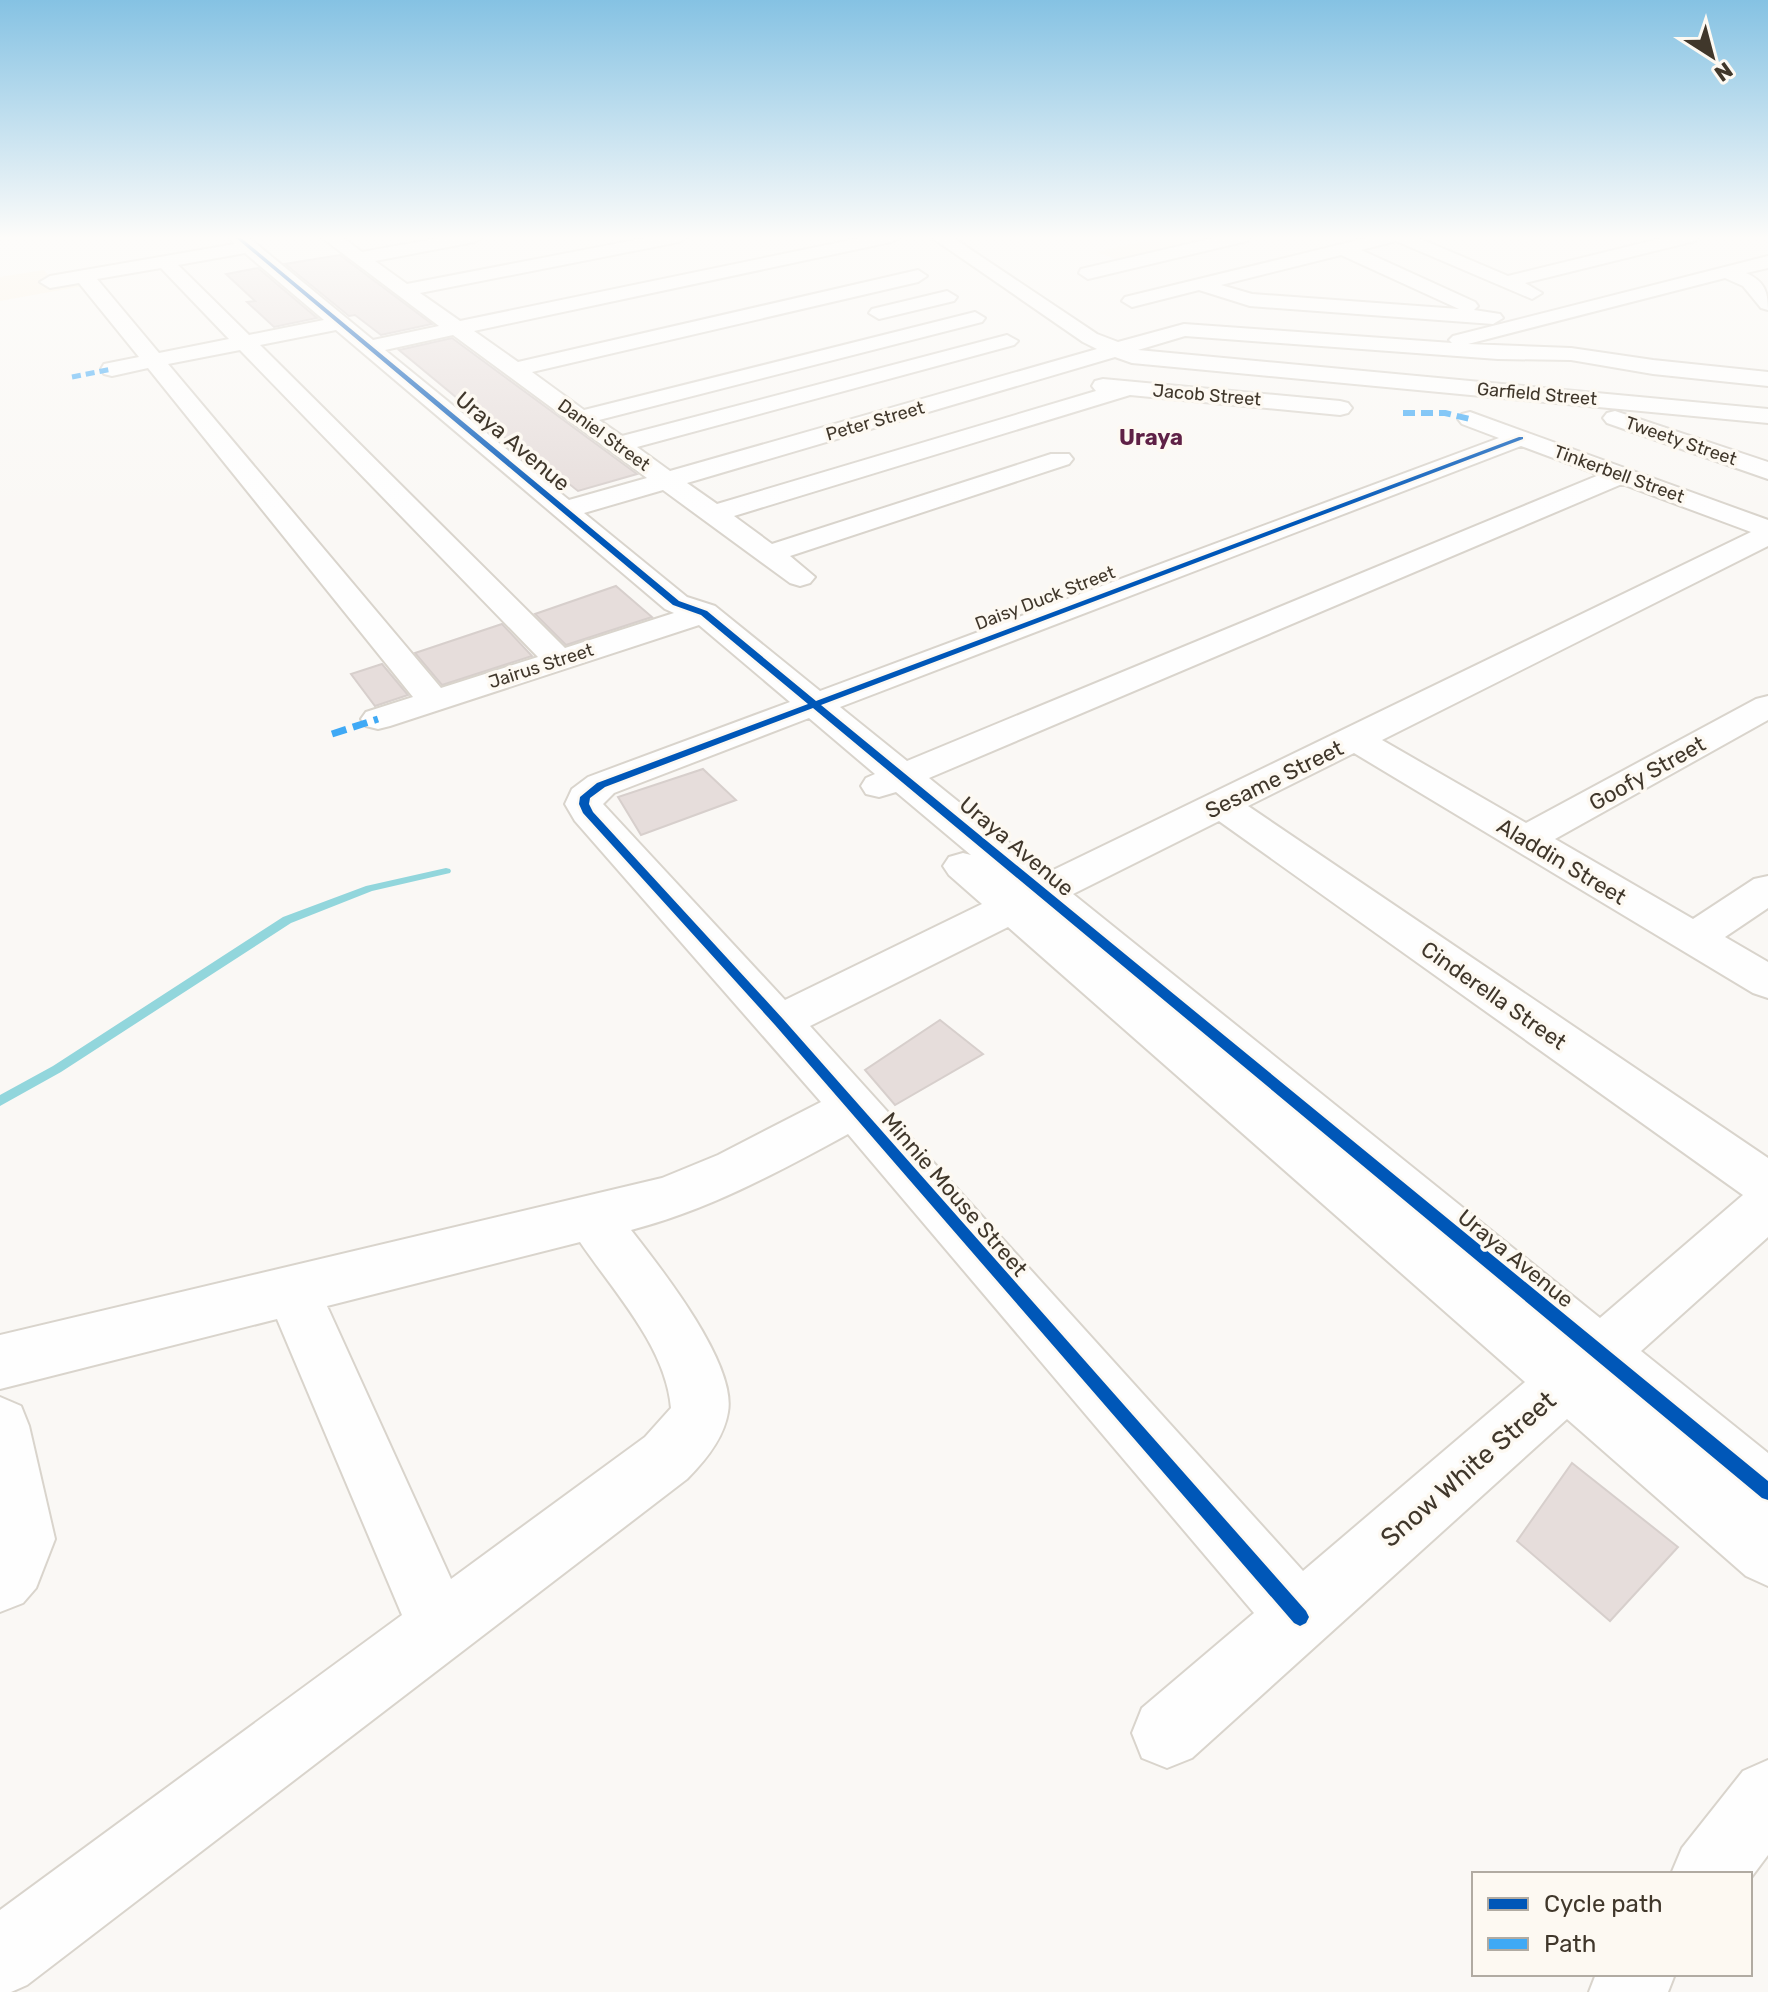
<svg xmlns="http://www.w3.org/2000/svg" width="1768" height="1992" font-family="Rubik,sans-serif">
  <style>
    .built { fill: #fbf2e3 }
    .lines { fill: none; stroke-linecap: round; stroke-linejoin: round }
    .stream { fill: #92d6dc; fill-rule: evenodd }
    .building { fill: #e6dddb; stroke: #d7cfcc; stroke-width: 2 }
    .minor-casing { stroke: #d9d4cc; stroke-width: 4 }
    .minor { fill: #fefefe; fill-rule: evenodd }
    .quiet-far2 { stroke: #3fa9f5; stroke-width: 5; stroke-dasharray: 9 5; stroke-linecap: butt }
    .quiet-far1 { stroke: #3fa9f5; stroke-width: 6; stroke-dasharray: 12 6; stroke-linecap: butt }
    .quiet { stroke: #3fa9f5; stroke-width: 7; stroke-dasharray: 15 7; stroke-linecap: butt }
    .cycleway-casing { stroke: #fdf9f2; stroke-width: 5 }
    .cycleway { fill: #0057b8; fill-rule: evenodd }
    .labels { text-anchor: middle; stroke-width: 7; stroke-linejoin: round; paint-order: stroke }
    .far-street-label { font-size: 18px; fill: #40372b; stroke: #fdf9f2 }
    .far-quarter-label { font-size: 22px; font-weight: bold; fill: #5f2146; stroke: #fdf9f2 }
    .street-label { font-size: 22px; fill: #40372b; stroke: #fdf9f2 }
    .near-street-label { font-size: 26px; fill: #40372b; stroke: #fdf9f2 }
  </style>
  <rect width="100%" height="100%" fill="#faf8f5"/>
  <g class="built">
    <path d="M1163 237H1198L1209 241 1121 261 1096 252Z"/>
    <path d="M44 270 55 283 76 279 83 286 0 301V277Z"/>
  </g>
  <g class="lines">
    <path class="stream" d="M446 868 450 869 451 871 450 873 372 891 291 923 61 1072 0 1106V1095L53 1066 283 917 366 886Z"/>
  </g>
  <g class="building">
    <path d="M340 255 432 324 381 335 355 315 349 316 285 264Z"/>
    <path d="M258 268 317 318 274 327 247 302 255 301 226 274Z"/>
    <path d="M452 338 637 474 578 491 563 479 556 480 399 350Z"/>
    <path d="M616 586 652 617 566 645 535 614Z"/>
    <path d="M502 624 532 656 442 685 415 653Z"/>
    <path d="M382 664 408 695 375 706 351 674Z"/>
    <path d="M703 769 736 800 641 835 618 797Z"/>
    <path d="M940 1020 983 1054 895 1105 865 1070Z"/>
    <path d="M1572 1463 1678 1547 1610 1621 1517 1541Z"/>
  </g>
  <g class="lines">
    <g class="minor-casing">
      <g id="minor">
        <path d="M228 237H248L373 340 439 326 321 237H342L362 252 445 237H483L474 242 375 261 407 284 651 237H688L679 242 420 293 460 321 865 237H900L891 242 474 331 518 362 918 270 927 276 918 282 532 372 584 410 975 312 985 318 982 322 599 420 622 436 1007 335 1018 341 1014 345 637 447 670 471 1097 349 1083 342 931 237H952L1097 334 1118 342 1184 324 1452 343 1449 340 1453 336 1768 256V268L1746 273C1764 281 1768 291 1768 310L1761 308 1743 286 1725 278 1468 344 1571 348 1653 360 1768 372V386L1653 374 1571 360 1498 359 1185 336 1138 350 1768 409V423L1132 363 1115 357 687 483 717 504 1096 391 1092 386 1095 381 1103 379 1340 401 1348 403 1352 408 1348 413 1340 415 1130 395 734 516 772 544 1051 454H1069L1073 459 1069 464 790 556 815 577 810 583 800 586 790 583 663 490 584 513 687 597 715 606 820 691 1499 438 1462 424 1458 419 1462 414 1470 412 1768 520V546L1382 740 1526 823 1756 699 1768 696V720L1555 839 1693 919 1754 879 1768 876V908L1725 937 1768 962V998L1753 993 1354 753 1248 806 1768 1158V1237L1641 1351 1768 1453V1586L1746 1576 1567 1419 1192 1758 1167 1768 1142 1758 1132 1733 1142 1708 1254 1613 848 1134C778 1172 709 1210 631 1230 660 1267 737 1364 728 1412 724 1438 705 1461 687 1479L27 1985 11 1992H0V1910L402 1615 277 1319 0 1389V1335L662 1178 718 1155 821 1102 575 821 565 804 572 789 588 777 790 702 699 625 390 726 378 729 366 726 361 719 366 712 413 697 148 368 112 376 104 374 101 369 104 364 139 357 79 283 50 288 40 282 50 276 235 244ZM245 253 324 320 249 335 178 265ZM161 268 229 339 159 353 97 279ZM336 330 665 609 674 613 565 648 260 345ZM453 335 647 478 569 500 385 350ZM240 350 538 657 441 688 168 364ZM1521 446 1599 475 907 761 840 707ZM1622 484 1751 532 1047 873 929 778ZM809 718 875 774 866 778 861 786 866 794 879 797 896 792 971 855 963 853 949 857 943 866 949 875 982 904 785 1000 603 804 614 793ZM1219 821 1743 1195 1600 1318 1073 894ZM1008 927 1525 1382 1303 1571 810 1026ZM580 1242C614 1292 666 1347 671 1408L645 1437 451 1579 327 1306Z"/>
        <path d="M1218 237H1250L1247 241 1088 279 1079 273 1081 269Z"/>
        <path d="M1371 237H1416L1508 276 1667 237H1698L1695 241 1525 283 1542 293 1532 299 1396 241 1361 250 1475 302 1478 306 1474 310 1500 314 1503 318 1493 324 1250 306 1199 290 1132 307 1122 301 1125 297ZM1341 255 1459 309 1252 294 1221 285Z"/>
        <path d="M947 291 957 297 954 301 879 319 869 313 872 309Z"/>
        <path d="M1615 411 1768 462V479L1607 423 1603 418 1607 413Z"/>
        <path d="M0 1397 21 1406 29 1426 55 1539 36 1588 23 1603 0 1612Z"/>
        <path d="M1768 1760V1855L1750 1879V1874H1671L1682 1848 1743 1771Z"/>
        <path d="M1596 1974H1675L1668 1992H1589Z"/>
      </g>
    </g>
    <use href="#minor" class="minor"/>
    <path class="quiet-far2" d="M72 377 112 369"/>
    <path class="quiet-far1" d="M1403 413H1445L1470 419"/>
    <path class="quiet" d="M332 734 378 719"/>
    <g class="cycleway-casing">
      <path id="cycleway" d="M235 237H240L679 601 707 611 816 701 1519 437H1523V439L821 705 1768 1481V1500L1762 1498 813 708 605 787 590 798 589 804 593 812 783 1019 1306 1611 1309 1617 1306 1623 1300 1626 1294 1623 775 1025 583 813 579 804 580 797 597 783 808 704 701 615 673 605Z"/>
    </g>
    <use href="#cycleway" class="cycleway"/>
  </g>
  <linearGradient id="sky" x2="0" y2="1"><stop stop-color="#85c2e3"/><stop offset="0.46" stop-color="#fdfcfa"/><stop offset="1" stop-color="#fdfcfa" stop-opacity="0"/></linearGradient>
  <rect width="1768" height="516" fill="url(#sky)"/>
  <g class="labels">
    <g class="far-street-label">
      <text transform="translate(1537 394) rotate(5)" y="6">Garfield Street</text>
      <text transform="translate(1207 395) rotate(5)" y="6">Jacob Street</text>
      <text transform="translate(875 421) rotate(-16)" y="6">Peter Street</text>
      <text transform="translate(604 435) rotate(36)" y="6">Daniel Street</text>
      <text transform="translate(1681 441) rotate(19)" y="6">Tweety Street</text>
      <text transform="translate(1619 474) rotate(20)" y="6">Tinkerbell Street</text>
      <text transform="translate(1045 598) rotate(-21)" y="6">Daisy Duck Street</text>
      <text transform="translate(541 666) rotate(-18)" y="6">Jairus Street</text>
    </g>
    <g class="far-quarter-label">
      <text x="1151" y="445">Uraya</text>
    </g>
    <g class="street-label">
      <text transform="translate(513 441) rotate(40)" y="8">Uraya Avenue</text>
      <text transform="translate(1647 773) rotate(-29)" y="8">Goofy Street</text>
      <text transform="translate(1274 779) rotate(-26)" y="8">Sesame Street</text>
      <text transform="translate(1017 846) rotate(40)" y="8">Uraya Avenue</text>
      <text transform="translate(1562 861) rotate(31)" y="8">Aladdin Street</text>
      <text transform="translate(1494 995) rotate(35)" y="8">Cinderella Street</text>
      <text transform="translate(955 1194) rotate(49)" y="8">Minnie Mouse Street</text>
      <text transform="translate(1516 1258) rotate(39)" y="8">Uraya Avenue</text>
    </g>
    <g class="near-street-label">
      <text transform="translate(1468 1469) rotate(-41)" y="9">Snow White Street</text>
    </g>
  </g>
  <rect x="1472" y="1872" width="280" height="104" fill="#fdf9f2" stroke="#b1aba2" stroke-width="2"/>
  <rect x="1488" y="1898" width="40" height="12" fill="#0057b8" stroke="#b1aba2" stroke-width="2"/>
  <text x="1544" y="1912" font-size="24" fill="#40372b">Cycle path</text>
  <rect x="1488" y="1938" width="40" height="12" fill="#3fa9f5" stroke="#b1aba2" stroke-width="2"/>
  <text x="1544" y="1952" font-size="24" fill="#40372b">Path</text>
  <g transform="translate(1712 56) rotate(144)" stroke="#fdf9f2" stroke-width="6" paint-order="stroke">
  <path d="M0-6L14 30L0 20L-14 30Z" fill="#40372b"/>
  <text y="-12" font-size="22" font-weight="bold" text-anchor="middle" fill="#40372b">N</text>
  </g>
</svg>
